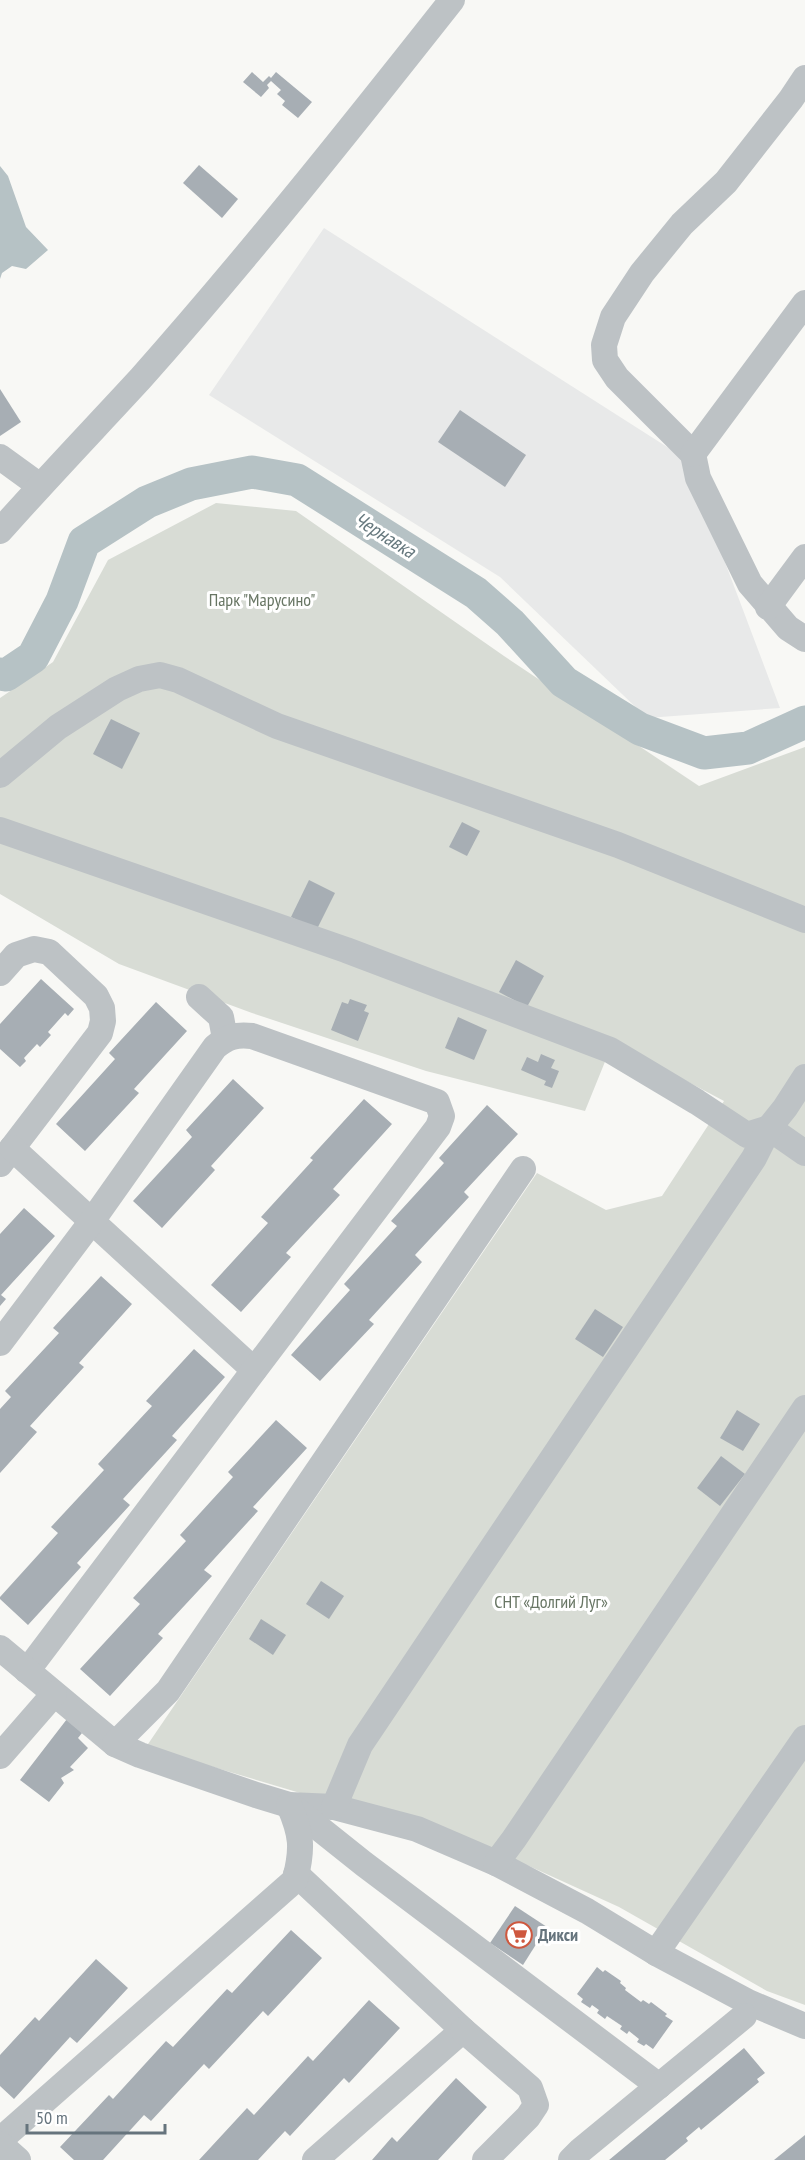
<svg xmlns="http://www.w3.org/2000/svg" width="805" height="2160" font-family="'PT Sans Narrow',sans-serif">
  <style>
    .built { fill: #e8e9e9 }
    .green { fill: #d8dcd5 }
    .water { fill: #b6c2c5 }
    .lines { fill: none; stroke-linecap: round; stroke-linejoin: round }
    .river { stroke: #b6c2c5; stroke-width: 33 }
    .building { fill: #a7aeb4 }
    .minor { stroke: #bdc2c5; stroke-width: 26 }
    .labels { text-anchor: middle; stroke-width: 6; stroke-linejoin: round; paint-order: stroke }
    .park-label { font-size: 18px; fill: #687664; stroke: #fff }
    .poi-label { font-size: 18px; font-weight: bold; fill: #66747d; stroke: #fff; text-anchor: start }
    .water-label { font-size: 20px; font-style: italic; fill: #67797f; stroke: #fff }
  </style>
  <rect width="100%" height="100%" fill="#f8f8f5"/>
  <path class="built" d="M324 228 686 459 780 708 647 718 500 577 209 395Z"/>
  <path class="green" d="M216 503 296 511 504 656 699 786 805 747V2005L767 1991 619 1907 529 1866 317 1798 146 1747 537 1173 606 1210 662 1196 724 1101 613 1042 585 1111 426 1071 252 1013 119 964 0 894V698L53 662 108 560Z"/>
  <path class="water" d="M0 166 8 176 26 227 48 250 26 269 12 266 2 273 0 279Z"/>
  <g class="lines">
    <path class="river" d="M0 674 6 675 33 657 62 601 84 542 147 502 191 484 252 472 297 480 476 593 510 623 564 682 640 729 704 753 748 748 805 722"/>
  </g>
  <g class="building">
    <path d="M252 72 263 82 269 76 271 78 276 72 312 102 298 118 282 105 285 101 277 94 281 90 271 81 267 85 269 88 261 97 243 82Z"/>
    <path d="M199 165 238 199 222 218 183 183Z"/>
    <path d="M0 389 21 422 0 436Z"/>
    <path d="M460 410 526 455 505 487 438 442Z"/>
    <path d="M111 719 140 733 122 769 93 754Z"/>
    <path d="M462 822 480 831 467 856 449 847Z"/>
    <path d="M309 880 335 893 317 929 291 917Z"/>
    <path d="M516 960 544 976 527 1007 499 992Z"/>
    <path d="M41 979 74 1009 68 1016 65 1013 48 1032 51 1035 40 1047 37 1044 24 1058 26 1061 20 1067 0 1049V1024Z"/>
    <path d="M350 999 367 1005 364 1011 369 1013 358 1041 331 1030 342 1002 348 1004Z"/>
    <path d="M156 1002 187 1031 134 1089 139 1093 85 1151 56 1124 115 1059 109 1053Z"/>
    <path d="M458 1017 487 1030 474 1060 445 1048Z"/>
    <path d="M541 1054 555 1060 551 1068 559 1071 552 1088 544 1085 546 1081 521 1070 527 1057 538 1062Z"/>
    <path d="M233 1079 264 1108 211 1166 215 1170 162 1228 133 1201 192 1137 186 1130Z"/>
    <path d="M364 1099 392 1124 333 1189 340 1195 286 1253 291 1257 241 1312 211 1285 268 1223 261 1217 313 1160 310 1158Z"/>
    <path d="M487 1105 518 1134 464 1192 469 1197 415 1255 422 1262 369 1320 374 1324 320 1381 291 1355 350 1290 344 1284 397 1226 391 1221 444 1163 439 1158Z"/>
    <path d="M24 1208 55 1236 1 1295 6 1299 0 1306V1234Z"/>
    <path d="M101 1276 132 1304 79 1363 84 1367 30 1426 37 1432 0 1473V1409L11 1397 5 1391 59 1333 53 1328Z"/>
    <path d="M595 1309 623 1327 603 1357 575 1339Z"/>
    <path d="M194 1349 225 1377 172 1436 177 1440 123 1499 130 1505 77 1563 81 1567 28 1625 0 1599V1597L58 1533 51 1527 104 1470 98 1464 152 1406 146 1401Z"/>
    <path d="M737 1410 760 1424 743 1451 720 1438Z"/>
    <path d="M276 1420 307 1448 253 1507 258 1511 204 1570 212 1576 158 1634 163 1638 110 1696 80 1669 140 1604 133 1598 186 1541 180 1535 233 1477 228 1472Z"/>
    <path d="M721 1456 745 1474 720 1506 697 1488Z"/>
    <path d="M321 1581 344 1596 329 1619 306 1604Z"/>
    <path d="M261 1619 286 1635 273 1655 249 1639Z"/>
    <path d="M67 1719 82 1733 78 1738 88 1748 70 1767 74 1770 61 1778 64 1783 49 1802 20 1780Z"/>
    <path d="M515 1906 547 1927 523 1965 490 1943Z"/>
    <path d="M291 1930 322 1958 268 2016 263 2011 209 2069 204 2064 151 2121 144 2115 103 2160H74L60 2147 109 2095 113 2099 166 2041 173 2047 227 1989 232 1993Z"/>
    <path d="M96 1959 128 1988 77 2043 70 2037 14 2099 0 2086V2055L35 2017 39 2021Z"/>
    <path d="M597 1967 603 1972 605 1970 621 1981 620 1983 626 1988 625 1990 641 2002 643 2000 649 2004 651 2002 667 2014 665 2016 673 2021 653 2049 646 2044 644 2046 637 2042 639 2039 629 2031 627 2034 620 2029 622 2026 607 2016 605 2019 597 2013 599 2010 592 2005 590 2008 581 2002 583 1999 577 1994Z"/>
    <path d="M369 2000 400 2028 349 2083 344 2078 290 2136 285 2131 258 2160H199L247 2108 254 2115 308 2056 313 2061Z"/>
    <path d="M744 2048 765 2073 757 2079 759 2082 701 2130 699 2127 686 2138 688 2141 665 2160H609Z"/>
    <path d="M456 2078 487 2107 438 2160H372L392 2137 397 2142Z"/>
    <path d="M805 2135V2160H774Z"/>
  </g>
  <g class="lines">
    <g class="minor">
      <path d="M805 78 791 99 726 182 682 224 642 273 613 317 604 345 605 360 617 378 693 454 698 478 750 584 788 628 805 639"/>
      <path d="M693 454 805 303"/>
      <path d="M0 457 40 486"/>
      <path d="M0 531C46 479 94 429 141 378 249 256 351 128 452 0"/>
      <path d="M768 607 805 557"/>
      <path d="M0 775 58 727 117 689 139 679 160 675 178 680 277 726 618 845 805 920"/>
      <path d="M0 830 346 950 610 1050 697 1102 747 1135 769 1128 805 1153"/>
      <path d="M0 973 16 955 34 949 49 952 96 996 102 1008 103 1021 100 1033 0 1164"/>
      <path d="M199 997 221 1017 225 1039"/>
      <path d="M12 1148 254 1370"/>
      <path d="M0 1343 92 1221 215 1047C227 1037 236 1034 252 1036L437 1102 442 1116 438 1127 27 1671"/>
      <path d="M0 1648 115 1744 140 1755 256 1795 289 1805 334 1807 417 1829 496 1863 587 1911 656 1953 748 2002 805 2026"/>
      <path d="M115 1744 168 1691 523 1169"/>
      <path d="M0 1756 54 1694"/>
      <path d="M290 1805 364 1864 659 2086"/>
      <path d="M334 1807 360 1745 754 1158 769 1128 785 1108 805 1077"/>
      <path d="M496 1863 514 1839 805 1408"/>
      <path d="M296 1874 463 2030 315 2160"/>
      <path d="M656 1953 805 1738"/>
      <path d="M463 2030 530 2088 536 2105 528 2117 485 2160"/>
      <path d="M0 2140 295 1880C303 1848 302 1835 289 1805"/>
      <path d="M0 2144 18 2160"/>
      <path d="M571 2160 581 2150 744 2016"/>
    </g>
  </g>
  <defs>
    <g id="supermarket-ring" transform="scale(1.35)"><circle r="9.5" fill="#fff" stroke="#ce583f" stroke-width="1.5"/><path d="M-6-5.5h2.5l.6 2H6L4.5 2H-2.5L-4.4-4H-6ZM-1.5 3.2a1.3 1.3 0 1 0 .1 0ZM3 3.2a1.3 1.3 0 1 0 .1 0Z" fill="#ce583f"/></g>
  </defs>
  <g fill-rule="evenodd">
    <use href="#supermarket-ring" x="519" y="1935"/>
  </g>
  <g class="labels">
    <g class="park-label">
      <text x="262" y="606">Парк "Марусино"</text>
      <text x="551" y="1608">СНТ «Долгий Луг»</text>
    </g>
    <g class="poi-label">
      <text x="538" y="1941">Дикси</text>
    </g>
    <g class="water-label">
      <text transform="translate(385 535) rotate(32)" y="7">Чернавка</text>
    </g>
  </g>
  <path d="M27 2124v9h138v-9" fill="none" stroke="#66747d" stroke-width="3"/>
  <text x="36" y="2124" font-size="18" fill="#66747d" stroke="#ffffff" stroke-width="4.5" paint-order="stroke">50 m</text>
</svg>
